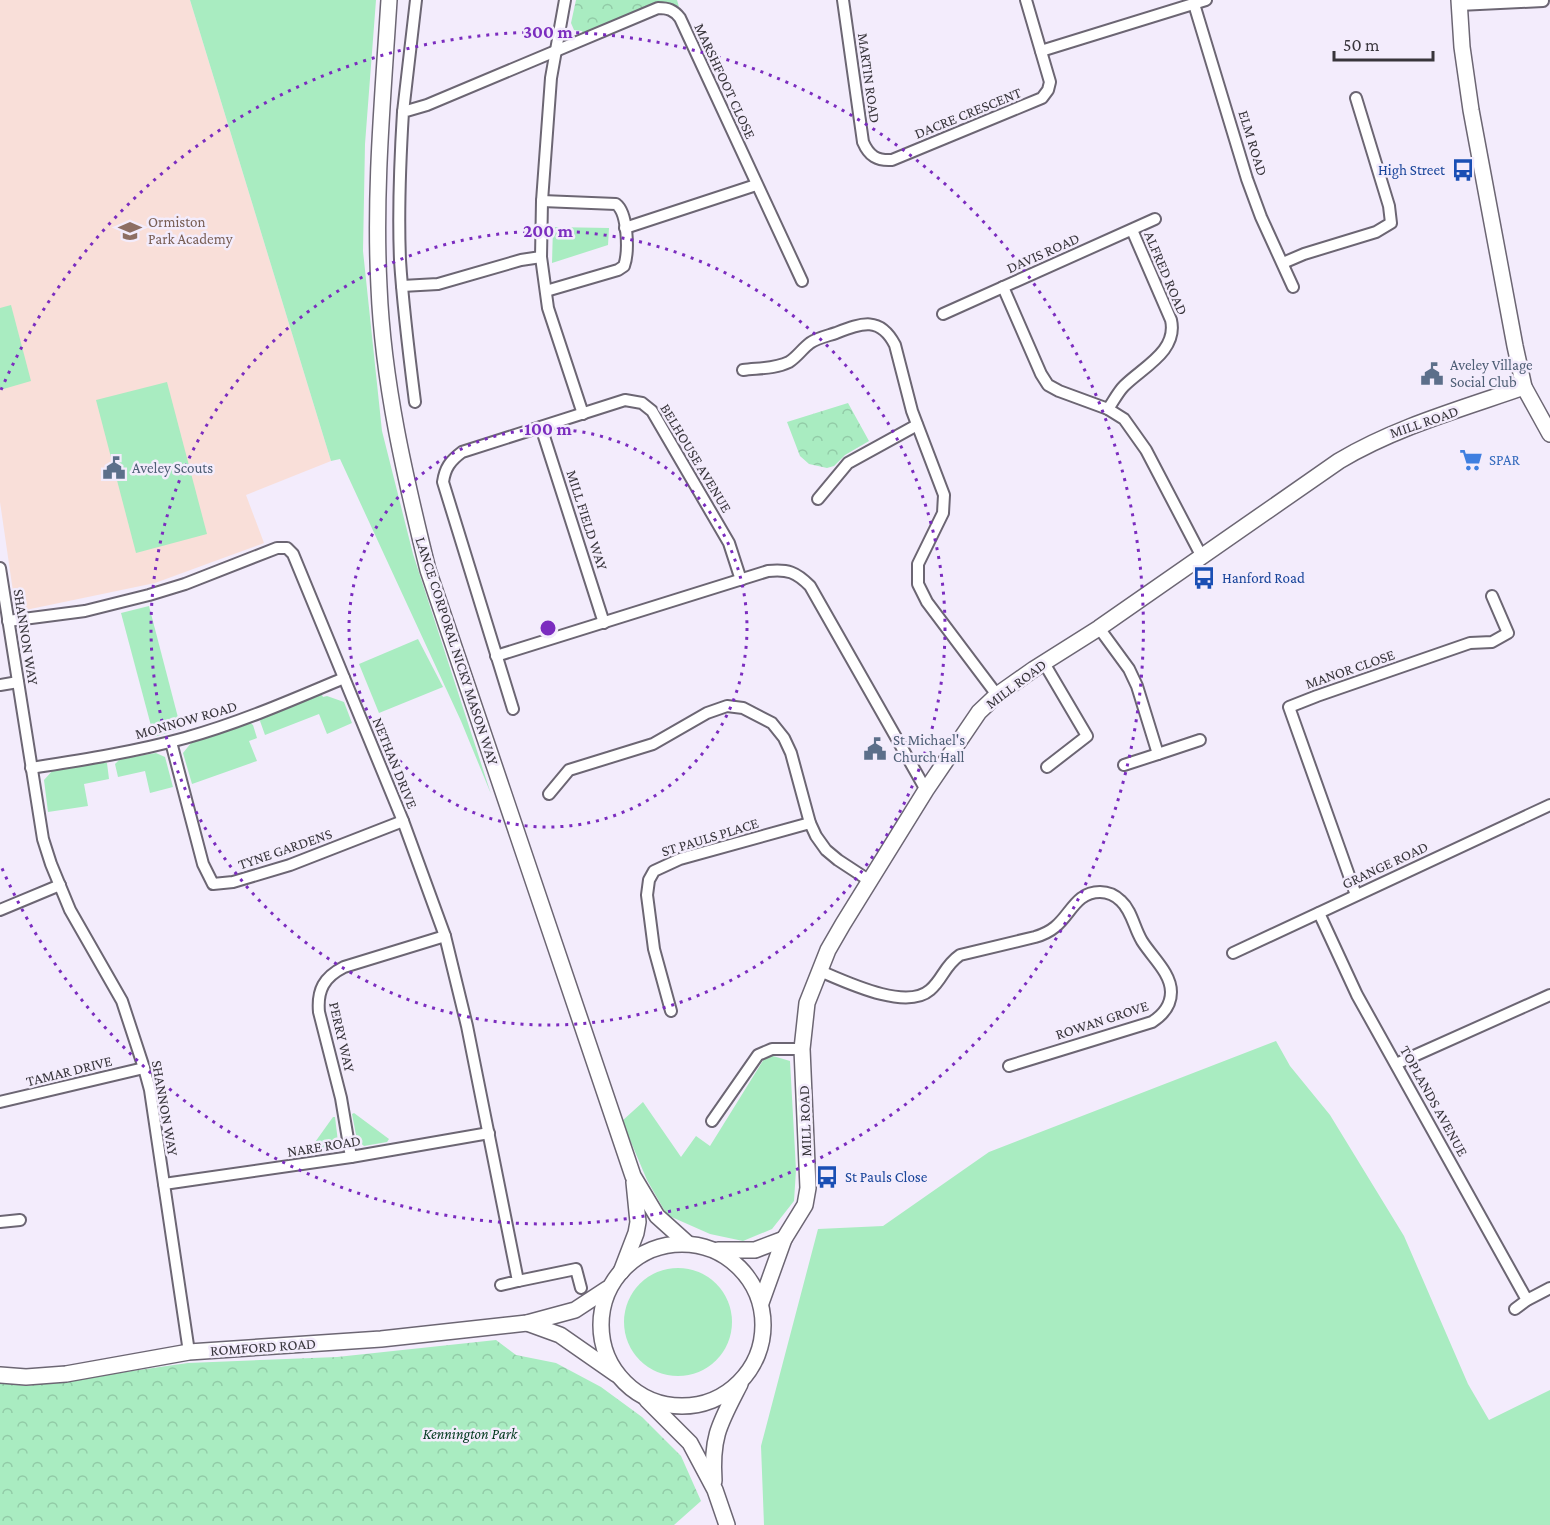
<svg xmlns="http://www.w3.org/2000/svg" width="1550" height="1525" font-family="'Crimson Pro',serif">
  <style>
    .education { fill: #f9dfd9 }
    .grass { fill: #a9ecc1 }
    .park { fill: url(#park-crowns) }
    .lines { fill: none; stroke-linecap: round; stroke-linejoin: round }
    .street-casing { stroke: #6c6673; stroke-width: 14 }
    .secondary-casing { stroke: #6c6673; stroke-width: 18 }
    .street { stroke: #fff; stroke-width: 10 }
    .secondary { stroke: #fff; stroke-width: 15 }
    .ring { fill: none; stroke: #7b2cbf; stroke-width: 3; stroke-dasharray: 3 6 }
    .labels { text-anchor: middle; stroke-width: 5; stroke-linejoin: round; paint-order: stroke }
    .street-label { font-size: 15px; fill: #38353b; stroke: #f3ecfc }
    .transit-label { font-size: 15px; fill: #164399; stroke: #f3ecfc; text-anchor: start }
    .education-label { font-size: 15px; fill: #785e54; stroke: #f3ecfc; text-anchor: start }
    .service-label { font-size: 15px; fill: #4e5e75; stroke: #f3ecfc; text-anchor: start }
    .shop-label { font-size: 15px; fill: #366cbe; stroke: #f3ecfc; text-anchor: start }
    .park-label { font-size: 15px; font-style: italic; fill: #00381d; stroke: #f3ecfc }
    .centre { fill: #7b2cbf; stroke: #f3ecfc; stroke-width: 3 }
    .ring-label { font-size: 18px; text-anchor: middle; font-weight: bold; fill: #7b2cbf; stroke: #f3ecfc; stroke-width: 5; stroke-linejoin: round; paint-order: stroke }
  </style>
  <defs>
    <pattern id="park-crowns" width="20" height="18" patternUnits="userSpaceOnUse" patternTransform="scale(1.5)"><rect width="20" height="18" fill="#a9ecc1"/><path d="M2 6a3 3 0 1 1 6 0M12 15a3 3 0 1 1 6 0" fill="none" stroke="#92cba7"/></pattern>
  </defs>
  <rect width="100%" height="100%" fill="#f3ecfc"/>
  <path class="education" d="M0 0H190L331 461 246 495 264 543 155 583 16 612 0 502Z"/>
  <g class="grass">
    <path d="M190 0H376L365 144 363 251 382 431 413 554 491 794 461 721 340 459 331 461Z"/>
    <path d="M553 227 609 228 608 245 552 263Z"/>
    <path d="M11 305 31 381 0 390V308Z"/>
    <path d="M167 382 207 534 136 553 96 400Z"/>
    <path d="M149 606 181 729 154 737 121 613Z"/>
    <path d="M418 639 443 687 379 713 359 664Z"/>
    <path d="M321 693 323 697 327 696 344 702 352 723 327 734 319 714 265 735 260 721 262 717Z"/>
    <path d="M249 722 253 725 257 738 249 741 257 761 192 784 183 753 191 743Z"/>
    <path d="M156 753 165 757 173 787 150 793 145 771 118 777 115 764 120 759Z"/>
    <path d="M104 762 107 763 109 779 84 784 88 806 48 812 44 780 53 770Z"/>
    <path d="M1276 1041 1290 1066 1330 1115 1404 1236 1468 1384 1489 1420 1550 1390V1525H764L761 1446 818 1229 883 1226 989 1152Z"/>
    <path d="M773 1056 790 1061 796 1170 794 1201 772 1229 743 1241 710 1234 667 1215 647 1180 622 1121 643 1102 681 1157 696 1136 710 1146 764 1059Z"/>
    <path d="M354 1113 389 1139 387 1142 364 1146 357 1140 352 1114Z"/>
    <path d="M333 1117H335L338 1142 334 1150 308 1154V1152Z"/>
    <circle cx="678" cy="1322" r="54"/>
  </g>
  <g class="park">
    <path d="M576 0H677L679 7 665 2 658 3 583 34 582 31 574 30 571 23Z"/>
    <path d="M848 403 869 441 845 455 834 466 827 468 809 464 800 456 787 422Z"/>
    <path d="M496 1340 516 1355 556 1363 601 1387 642 1417 681 1456 701 1501 674 1525H0V1383L27 1386 188 1363 337 1357Z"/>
  </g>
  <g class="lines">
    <g class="street-casing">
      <g id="street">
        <path d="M565 0 551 78 542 201 541 257 548 308 583 414"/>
        <path d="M843 0 863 142C869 156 877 161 892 160L1042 98 1048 90 1050 82 1026 0"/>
        <path d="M1194 4 1247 179 1261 217 1293 287"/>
        <path d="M1459 5 1543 1"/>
        <path d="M1041 51 1206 0"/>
        <path d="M403 112 416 0"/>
        <path d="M542 201 616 204C628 213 629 252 624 266L618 270 546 291"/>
        <path d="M625 228 756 185"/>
        <path d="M1283 263 1304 254 1376 232 1391 223 1389 206 1356 98"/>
        <path d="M402 286 438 284 521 260 541 257"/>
        <path d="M1003 287 1041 374 1048 385 1059 391 1108 409 1124 419 1146 450 1202 557"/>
        <path d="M943 314 1155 219"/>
        <path d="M743 370C758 368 775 369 789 362 797 357 802 349 810 343 817 338 827 336 836 333 862 323 880 316 895 345L912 411 944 495 943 513 918 564V584L927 602 997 695"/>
        <path d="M415 402C409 355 403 308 400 260 398 211 400 161 403 112L427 105 658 8C668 8 674 10 680 18L802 281"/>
        <path d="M1108 409C1113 402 1118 392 1124 386 1143 367 1178 351 1171 320L1132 230"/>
        <path d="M541 427 604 623"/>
        <path d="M818 499 848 463 917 425"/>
        <path d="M0 568 43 839 51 864 70 910 122 1001 144 1068 150 1090 189 1352"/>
        <path d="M8 621 85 611 149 595 185 584 277 548H287L293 554 403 821 445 936 467 1026 518 1281 501 1285"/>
        <path d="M1099 628 1129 669 1137 686 1158 754 1200 740"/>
        <path d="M496 656 768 571C788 569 796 572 810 586L926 790"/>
        <path d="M1044 663 1087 736 1047 767"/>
        <path d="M0 685 18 682"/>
        <path d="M513 709 443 482C445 468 450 461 462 452L625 400 642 403 652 411 729 543 741 580"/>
        <path d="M171 742 203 864 213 884 233 882 290 865 403 821"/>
        <path d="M1124 765 1158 754"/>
        <path d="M31 768C82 760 134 752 185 738 239 723 292 700 344 678"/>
        <path d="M549 794 569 770 653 744 707 713 727 706 743 708 772 723 784 738 791 753 810 823 816 836 826 850 838 860 870 881"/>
        <path d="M1356 895 1289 707 1317 696 1470 643 1492 642 1508 633 1492 596"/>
        <path d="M0 910 60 885"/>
        <path d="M1319 913 1357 995 1527 1300"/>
        <path d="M1233 953 1550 805"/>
        <path d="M820 971C846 982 906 1011 930 990 943 979 944 966 960 955L1035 937C1042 935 1049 932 1055 927 1071 914 1076 892 1100 892 1108 892 1115 895 1121 901 1132 911 1134 928 1142 941 1152 957 1171 973 1171 992 1171 1006 1163 1015 1152 1022L1009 1066"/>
        <path d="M671 1011 654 949 647 895 649 880 654 871 680 859 810 823"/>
        <path d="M1396 1064 1550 995"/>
        <path d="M0 1102 144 1068"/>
        <path d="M712 1121 758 1055 772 1049H802"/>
        <path d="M351 1157 341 1098 319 1012C317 990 324 977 344 967L445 936"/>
        <path d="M164 1184 351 1157 489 1133"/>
        <path d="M0 1222 20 1220"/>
        <path d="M518 1281 576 1269 581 1288"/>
        <path d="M1515 1309 1527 1300 1550 1288"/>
      </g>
    </g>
    <g class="secondary-casing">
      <g id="secondary">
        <path d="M389 0C383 96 374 191 379 287 383 383 405 477 428 570L633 1176 657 1216 687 1243"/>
        <path d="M1459 0 1462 47 1471 110 1515 346 1524 387 1550 434"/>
        <circle cx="682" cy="1325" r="81"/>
        <path d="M718 1250H755L784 1239"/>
        <path d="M621 1272 636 1233 638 1222 634 1182"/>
        <path d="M761 1303 784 1239 805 1205 808 1188 802 1049 807 1003 828 950 843 924 926 790 979 712 997 695 1034 669 1099 628 1339 461C1396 427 1461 409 1524 387"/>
        <path d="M527 1323 560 1335 616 1374"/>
        <path d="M0 1375 26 1377 66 1374 189 1352 381 1339 527 1323 575 1310 607 1289"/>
        <path d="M647 1400 690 1443 715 1490 727 1525"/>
        <path d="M714 1481C711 1436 720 1423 740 1384"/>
      </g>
    </g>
    <use href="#street" class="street"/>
    <use href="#secondary" class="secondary"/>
  </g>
  <g class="ring">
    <circle cx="548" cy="628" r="199"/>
    <circle cx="548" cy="628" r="397"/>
    <path d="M1 390A596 596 0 1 1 1 866"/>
  </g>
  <defs>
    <g id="bus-bare" transform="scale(1.8)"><path d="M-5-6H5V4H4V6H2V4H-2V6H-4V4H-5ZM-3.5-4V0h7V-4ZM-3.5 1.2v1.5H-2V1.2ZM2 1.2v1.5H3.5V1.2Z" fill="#1a4fb4" stroke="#f3ecfc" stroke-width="2.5" paint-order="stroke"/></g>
    <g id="school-bare" transform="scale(1.8)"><path d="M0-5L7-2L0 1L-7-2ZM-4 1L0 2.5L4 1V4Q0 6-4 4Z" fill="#8d6e63" stroke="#f3ecfc" stroke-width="2.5" paint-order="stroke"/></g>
    <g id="civic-bare" transform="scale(1.8)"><path d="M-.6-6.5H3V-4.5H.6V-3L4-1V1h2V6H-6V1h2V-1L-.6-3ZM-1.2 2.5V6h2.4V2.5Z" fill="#5c6f8a" stroke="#f3ecfc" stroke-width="2.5" paint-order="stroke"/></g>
    <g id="supermarket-bare" transform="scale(1.8)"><path d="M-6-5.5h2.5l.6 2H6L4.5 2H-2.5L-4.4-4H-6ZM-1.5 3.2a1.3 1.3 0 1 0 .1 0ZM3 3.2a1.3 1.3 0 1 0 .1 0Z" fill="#3f7fe0" stroke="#f3ecfc" stroke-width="2.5" paint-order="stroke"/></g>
  </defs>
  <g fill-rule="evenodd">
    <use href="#bus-bare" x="1463" y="170"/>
    <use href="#school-bare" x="130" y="231"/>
    <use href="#civic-bare" x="1432" y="374"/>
    <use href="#supermarket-bare" x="1471" y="460"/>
    <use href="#civic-bare" x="114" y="468"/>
    <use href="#bus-bare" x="1204" y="578"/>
    <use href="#civic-bare" x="875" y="749"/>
    <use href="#bus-bare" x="827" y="1177"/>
  </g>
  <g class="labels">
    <g class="street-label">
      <text transform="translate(869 78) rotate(82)" y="5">MARTIN ROAD</text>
      <text transform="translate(725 81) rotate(65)" y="5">MARSHFOOT CLOSE</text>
      <text transform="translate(968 113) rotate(-22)" y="5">DACRE CRESCENT</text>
      <text transform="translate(1253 143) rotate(73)" y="5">ELM ROAD</text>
      <text transform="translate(1043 253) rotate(-24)" y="5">DAVIS ROAD</text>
      <text transform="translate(1166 273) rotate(67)" y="5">ALFRED ROAD</text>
      <text transform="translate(1424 422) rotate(-19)" y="5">MILL ROAD</text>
      <text transform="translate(696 458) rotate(59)" y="5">BELHOUSE AVENUE</text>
      <text transform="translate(587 520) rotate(72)" y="5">MILL FIELD WAY</text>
      <text transform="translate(26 637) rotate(81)" y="5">SHANNON WAY</text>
      <text transform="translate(457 651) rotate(72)" y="5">LANCE CORPORAL NICKY MASON WAY</text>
      <text transform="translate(1350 669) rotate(-19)" y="5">MANOR CLOSE</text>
      <text transform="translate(1016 684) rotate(-37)" y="5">MILL ROAD</text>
      <text transform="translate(186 720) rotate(-16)" y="5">MONNOW ROAD</text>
      <text transform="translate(395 763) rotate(68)" y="5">NETHAN DRIVE</text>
      <text transform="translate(710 837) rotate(-17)" y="5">ST PAULS PLACE</text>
      <text transform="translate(285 849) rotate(-19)" y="5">TYNE GARDENS</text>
      <text transform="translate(1385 865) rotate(-25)" y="5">GRANGE ROAD</text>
      <text transform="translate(1102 1020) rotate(-18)" y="5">ROWAN GROVE</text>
      <text transform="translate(342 1037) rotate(77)" y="5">PERRY WAY</text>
      <text transform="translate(69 1071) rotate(-14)" y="5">TAMAR DRIVE</text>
      <text transform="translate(1434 1101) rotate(61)" y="5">TOPLANDS AVENUE</text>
      <text transform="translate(165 1108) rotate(80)" y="5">SHANNON WAY</text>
      <text transform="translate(805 1121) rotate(-92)" y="5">MILL ROAD</text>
      <text transform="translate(324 1146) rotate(-9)" y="5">NARE ROAD</text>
      <text transform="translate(263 1347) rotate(-4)" y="5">ROMFORD ROAD</text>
    </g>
    <g class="transit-label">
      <text x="1445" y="175" text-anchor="end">High Street</text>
      <text x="1222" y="583">Hanford Road</text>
      <text x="845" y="1182">St Pauls Close</text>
    </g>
    <g class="education-label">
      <text x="148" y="227">Ormiston<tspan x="148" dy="17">Park Academy</tspan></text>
    </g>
    <g class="service-label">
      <text x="1450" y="370">Aveley Village<tspan x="1450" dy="17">Social Club</tspan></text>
      <text x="132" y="473">Aveley Scouts</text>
      <text x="893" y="745">St Michael's<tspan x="893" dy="17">Church Hall</tspan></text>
    </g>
    <g class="shop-label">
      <text x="1489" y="465">SPAR</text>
    </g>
    <g class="park-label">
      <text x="470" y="1439">Kennington Park</text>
    </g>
  </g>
  <circle cx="548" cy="628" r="9" class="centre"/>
  <g class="ring-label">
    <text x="548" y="38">300 m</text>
    <text x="548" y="237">200 m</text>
    <text x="548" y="435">100 m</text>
  </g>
  <path d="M1334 51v9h99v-9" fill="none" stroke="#38353b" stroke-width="3"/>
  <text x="1343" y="51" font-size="18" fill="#38353b" stroke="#f3ecfc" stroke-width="4.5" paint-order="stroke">50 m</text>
</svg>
